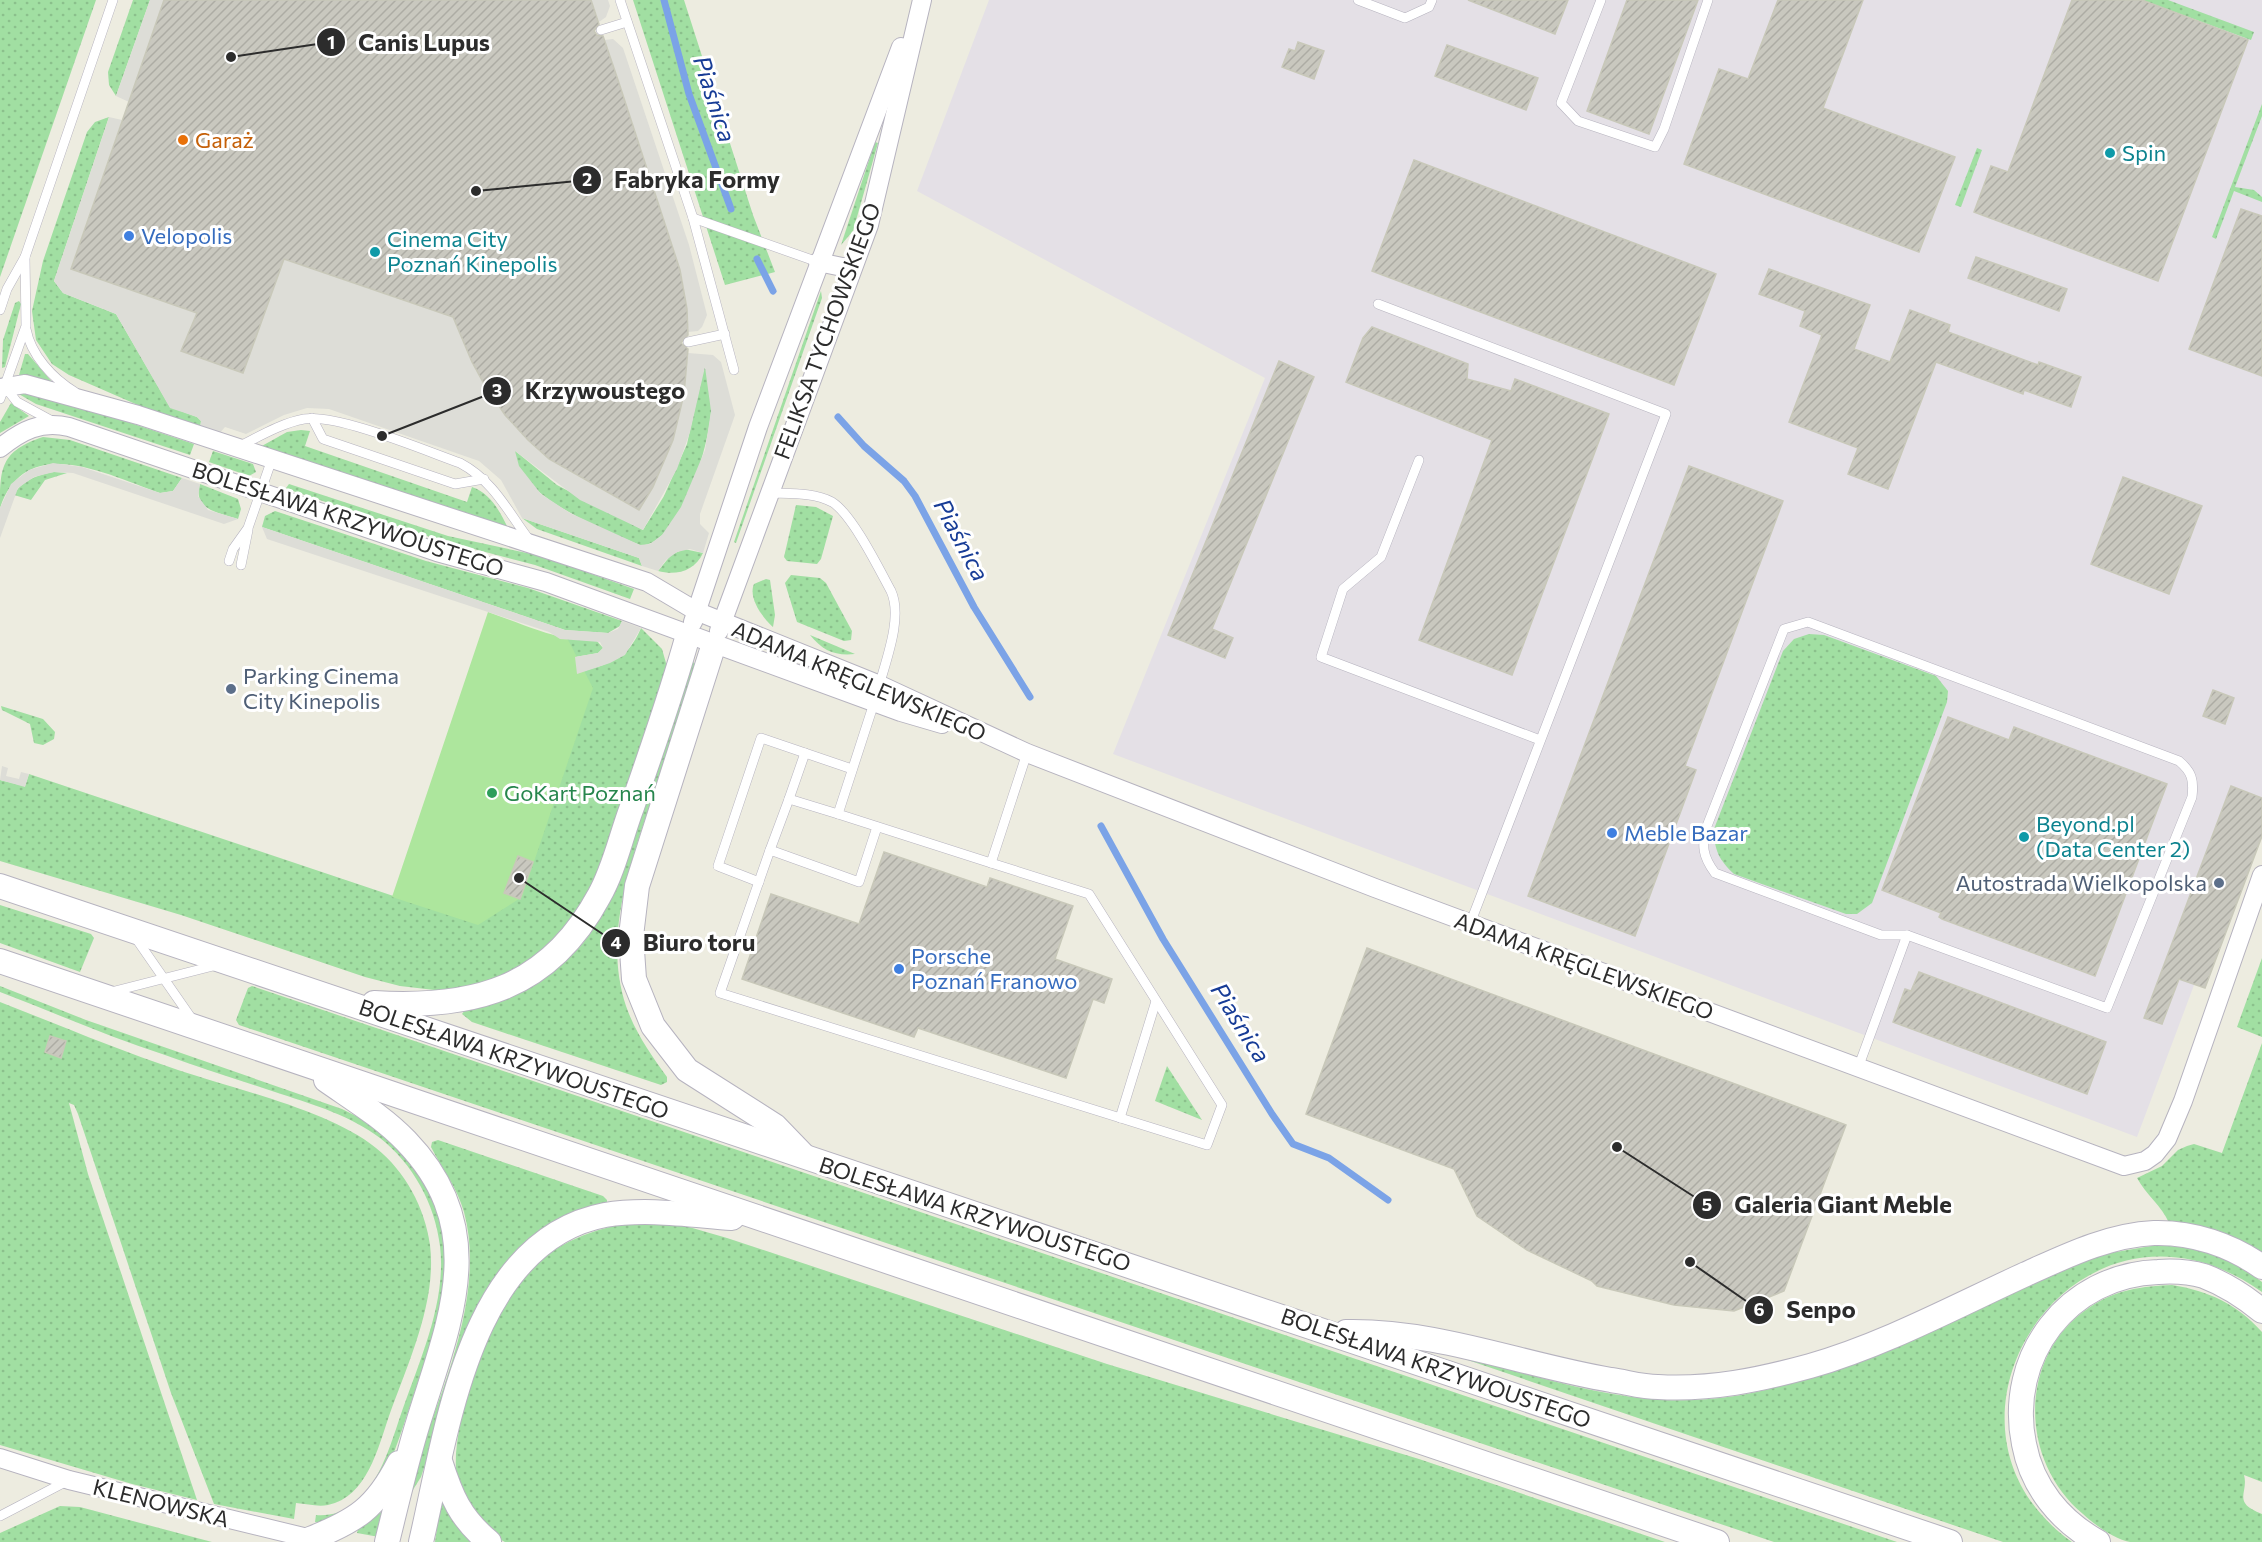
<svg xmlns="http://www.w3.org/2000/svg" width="2262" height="1542" font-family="Commissioner,sans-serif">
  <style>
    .industrial { fill: #e4e0e6 }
    .grass { fill: url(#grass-dots) }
    .pitch { fill: #ade69d }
    .plaza { fill: #ddddd7; fill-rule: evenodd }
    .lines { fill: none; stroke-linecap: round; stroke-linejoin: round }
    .stream { stroke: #7ba3e7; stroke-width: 7 }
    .building { fill: url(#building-hatch); stroke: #c8c8b9; stroke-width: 1.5 }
    .lane-casing { stroke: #b6b3bf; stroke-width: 10 }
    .street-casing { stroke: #b6b3bf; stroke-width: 20 }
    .secondary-casing { stroke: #b6b3bf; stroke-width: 26 }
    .lane { stroke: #fff; stroke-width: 9 }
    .street { stroke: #fff; stroke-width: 18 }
    .secondary { stroke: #fff; stroke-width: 24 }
    .food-dot { fill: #e8710a; stroke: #fff; stroke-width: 2 }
    .culture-dot { fill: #0f9aa8; stroke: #fff; stroke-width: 2 }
    .shop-dot { fill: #3f7fe0; stroke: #fff; stroke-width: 2 }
    .service-dot { fill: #5c6f8a; stroke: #fff; stroke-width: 2 }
    .leisure-dot { fill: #2e9e5b; stroke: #fff; stroke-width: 2 }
    .labels { text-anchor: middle; stroke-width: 6; stroke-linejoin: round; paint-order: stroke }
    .food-label { font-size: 22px; fill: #c56008; stroke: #fff; text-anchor: start }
    .culture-label { font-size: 22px; fill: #0d838f; stroke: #fff; text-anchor: start }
    .shop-label { font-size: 22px; fill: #366cbe; stroke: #fff; text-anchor: start }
    .street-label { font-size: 22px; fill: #2c2c2c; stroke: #fff }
    .service-label { font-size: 22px; fill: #4e5e75; stroke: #fff; text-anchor: start }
    .leisure-label { font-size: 22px; fill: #27864d; stroke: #fff; text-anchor: start }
    .water-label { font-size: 24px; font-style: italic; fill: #173c96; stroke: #fff }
    .leader { fill: none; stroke: #2c2c2c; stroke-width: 2 }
    .callout-dot { fill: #2c2c2c; stroke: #fff; stroke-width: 2 }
    .mark-label { font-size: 18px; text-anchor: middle; font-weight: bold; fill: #fff }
    .callout-label { font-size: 24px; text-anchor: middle; font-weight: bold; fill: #2c2c2c; stroke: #fff; stroke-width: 6; stroke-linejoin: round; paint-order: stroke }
  </style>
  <defs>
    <pattern id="grass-dots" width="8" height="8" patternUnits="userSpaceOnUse" patternTransform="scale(1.5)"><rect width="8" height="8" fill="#a1dfa2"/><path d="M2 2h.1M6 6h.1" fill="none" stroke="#8bc08c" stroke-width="1.8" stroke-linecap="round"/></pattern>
    <pattern id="building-hatch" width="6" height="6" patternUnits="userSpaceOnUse" patternTransform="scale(1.5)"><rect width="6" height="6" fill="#c9c8bf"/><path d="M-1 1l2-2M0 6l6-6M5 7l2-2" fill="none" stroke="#adaca4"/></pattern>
  </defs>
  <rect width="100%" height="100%" fill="#edece0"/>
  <path class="industrial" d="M989 0H2262V804L2137 1137 1113 754 1265 378 917 191Z"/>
  <g class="grass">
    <path d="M0 0H96L0 277Z"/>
    <path d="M133 0H150L116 96 109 85 108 72Z"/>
    <path d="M633 0H684L753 215 775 272 725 285Z"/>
    <path d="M2142 0H2168L2254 32 2251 40Z"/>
    <path d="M2262 104V116L2235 187 2254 190 2262 197V202L2234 191 2216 239 2212 237Z"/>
    <path d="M109 117 54 281 63 293 116 314 170 407 197 417 201 421 200 429 163 416 69 375 52 364 36 340 32 311 43 261 87 132 95 122Z"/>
    <path d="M875 142 878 143 853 231 841 245Z"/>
    <path d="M1977 148 1982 150 1961 207 1955 205Z"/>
    <path d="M821 291 822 298 736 543 734 542Z"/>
    <path d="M19 301 21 304 5 367 2 368 3 340 15 303Z"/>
    <path d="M25 354H28L52 382 19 375Z"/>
    <path d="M704 367C731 397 683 550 640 545 605 530 514 496 514 450L557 485 643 530 664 496 687 444Z"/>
    <path d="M38 392 194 444 190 455 36 404 17 393Z"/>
    <path d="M11 403 29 416 0 433V422Z"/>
    <path d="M301 430 310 431 305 446 467 502 472 487C491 494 499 510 508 528L260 447 287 432Z"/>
    <path d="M43 437 70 440 182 478 173 491 160 493C107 475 26 431 0 508 0 469 0 451 43 437Z"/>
    <path d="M213 451 253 464 256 472 249 476 209 462Z"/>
    <path d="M54 472 67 473 45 480 31 500 14 495C21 481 39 474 54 472Z"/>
    <path d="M200 484 238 499 241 509 238 519C220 513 192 510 200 484Z"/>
    <path d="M289 484 448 536 541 556 634 589 630 599 535 565 436 539 293 491 286 488Z"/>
    <path d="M796 505 816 507 833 516 821 559 817 564 787 561 784 557Z"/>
    <path d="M275 511 426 561 528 588 622 621 620 626 608 633 565 630 262 527 265 516Z"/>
    <path d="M522 518 639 558 642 566 537 529Z"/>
    <path d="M684 549 703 553C695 571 676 576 658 571L671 555Z"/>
    <path d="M791 575 820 578 826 583 852 631 851 640 844 641 797 622 785 583Z"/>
    <path d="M766 579 770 580 775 615 773 627C762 617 748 598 754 584Z"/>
    <path d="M641 628 662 649 668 670 601 870 588 898 543 954 490 983 443 991 400 986 365 977 181 915 0 861V780L25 786 29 774 462 919 581 672C613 662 627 660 641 628Z"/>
    <path d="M1809 634 1824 635 1936 676 1948 691 1947 702 1872 903 1857 914H1846L1734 874C1719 860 1714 850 1714 829L1783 651 1794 639Z"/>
    <path d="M810 635 855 654C835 656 823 651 810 635Z"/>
    <path d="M560 637 597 641 603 648 598 653 575 657Z"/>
    <path d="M693 662 697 666C681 711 666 756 651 801 630 866 603 937 626 1006 635 1032 651 1055 667 1077V1082L661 1085 472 1022 462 1014 465 1010C531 994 578 966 608 903Z"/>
    <path d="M1 706 43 719 55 732 54 739 43 745 34 743 30 724 2 710Z"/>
    <path d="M0 905 91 934 94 938 80 972 0 943Z"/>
    <path d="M2262 958V1037L2237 1027Z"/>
    <path d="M0 986 86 1020 342 1109 368 1122 400 1147 431 1194 443 1228 447 1264 436 1328 401 1433 389 1466 368 1500 324 1523 315 1522 316 1515C369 1519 387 1456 400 1417 418 1364 447 1303 440 1246 435 1204 413 1164 380 1138 351 1116 315 1105 281 1094 242 1081 203 1069 165 1055 109 1037 55 1013 0 992Z"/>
    <path d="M252 986 1897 1542H1774L239 1025 236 1020 248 988Z"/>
    <path d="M0 1002C59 1025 118 1050 178 1070 235 1089 331 1111 376 1148 405 1171 425 1208 430 1245 437 1302 408 1363 389 1416 378 1448 367 1497 328 1505 318 1507 307 1504 296 1503L294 1519 214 1504 171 1393 78 1114 74 1105 69 1103 88 1174 197 1500 132 1484 0 1445Z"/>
    <path d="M2262 1043V1252L2217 1230 2169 1223C2162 1206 2146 1195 2137 1178L2162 1166 2178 1150 2187 1146 2194 1144 2222 1153Z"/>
    <path d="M1167 1066 1202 1120 1155 1101Z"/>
    <path d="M438 1140 603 1196 607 1200V1203L512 1258 495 1279 453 1380 421 1477 411 1493V1478C438 1398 487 1297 464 1212 457 1187 442 1169 431 1147L432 1142Z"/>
    <path d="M634 1222 682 1225 727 1238 1107 1364 1419 1459 1665 1542H505C490 1534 465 1504 459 1487 443 1440 490 1313 522 1277 552 1244 591 1229 634 1222Z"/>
    <path d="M2157 1245C2197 1247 2230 1256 2262 1282V1292C2079 1162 1905 1423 2072 1542H2003L1447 1353C1517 1370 1591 1396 1664 1400 1759 1404 1828 1371 1912 1335 1965 1312 2018 1289 2071 1266L2110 1253Z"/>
    <path d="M2172 1285C2209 1291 2237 1304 2262 1332V1482L2244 1475C2249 1493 2231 1502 2262 1514V1542C2232 1542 2201 1542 2171 1542 2158 1542 2143 1542 2130 1542 2114 1539 2095 1525 2083 1514 2019 1461 2017 1355 2090 1307 2115 1290 2143 1286 2172 1285Z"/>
    <path d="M441 1498 475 1542H435Z"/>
    <path d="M60 1506 80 1507 212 1542H0V1533Z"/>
    <path d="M384 1510 379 1537 357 1533 358 1529Z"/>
  </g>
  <path class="pitch" d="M488 612C514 621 543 634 567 638L593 688 522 897 478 925 392 897Z"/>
  <g class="plaza">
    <path d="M150 0H164L129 102 116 96Z"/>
    <path d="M591 0H608L610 6 606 17 599 22Z"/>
    <path d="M613 39 623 48 689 245 707 315 702 327 698 331 688 332 682 277 604 40Z"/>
    <path d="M109 117 122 120 71 268 197 313 182 351 243 373 280 270 275 256 453 317 472 362 505 415 549 459 638 510 653 487 684 394 688 353 713 355 721 362 735 415 700 514V524L709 533 703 553 690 549 677 552 666 560 658 571 642 566 639 558 522 518 501 480 479 461 329 409 307 408 284 415 246 434 225 427 218 435 200 429 201 421 197 417 170 408 116 314 63 293 54 281ZM705 367 711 411 705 450 681 507 662 535 650 544 640 545 570 513 541 494 519 466 515 451 580 500 643 530 677 469 690 432Z"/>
    <path d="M53 463 82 467 160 493 173 491 182 478 200 484 198 496 208 510 238 519 224 524 73 473 54 472 34 477 18 488 0 538V508L11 484 29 470Z"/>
    <path d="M262 527 565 630 608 633 618 629 622 621 641 628 625 655 610 663 577 674 575 657 598 653 603 648 600 642 560 639 549 632 267 539Z"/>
    <path d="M2 766 8 768 6 776 19 779 21 772 29 774 25 787 0 780Z"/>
  </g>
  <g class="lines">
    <g class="stream">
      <path d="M664 0 689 94 731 209"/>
      <path d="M757 259 773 291"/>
      <path d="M838 417 864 446 904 481 915 496 974 607 1030 697"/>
      <path d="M1101 826 1163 939 1272 1114 1293 1144 1329 1158 1388 1200"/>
    </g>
  </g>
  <g class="building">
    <path d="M164 0H591L599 24 594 31 597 35 603 36 619 83 680 270 687 309 688 335 681 343 688 349 684 394 673 440 653 487 639 510 549 459 528 440 505 415 483 382 472 362 453 317 284 259 243 373 181 351 197 313 71 269Z"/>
    <path d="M1468 0H1568L1555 34Z"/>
    <path d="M1627 0H1698L1649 134 1587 111Z"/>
    <path d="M1778 0H1863L1823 108 1955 157 1919 252 1684 164 1719 69 1748 79Z"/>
    <path d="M2072 0H2142L2248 40 2158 281 1974 212 1991 166 2008 172Z"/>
    <path d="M1298 42 1324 51 1314 79 1282 67 1289 49 1295 51Z"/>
    <path d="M1447 45 1538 78 1526 110 1435 76Z"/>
    <path d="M1414 160 1716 274 1674 385 1372 271Z"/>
    <path d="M2241 209 2262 216V376L2189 349Z"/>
    <path d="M1976 257 2067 289 2059 311 1968 278Z"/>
    <path d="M1769 269 1870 305 1854 349 1890 362 1910 310 1950 325 1948 332 2038 365 2039 362 2081 377 2071 407 2024 390 2023 394 1936 362 1888 489 1848 474 1858 448 1789 422 1822 335 1800 326 1805 311 1759 294Z"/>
    <path d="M1372 327 1468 364 1467 379 1511 391 1515 379 1609 414 1512 675 1419 640 1492 440 1346 382 1363 338Z"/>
    <path d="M1279 361 1314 377 1212 629 1233 638 1225 658 1168 635Z"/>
    <path d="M1689 466 1783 501 1685 766 1696 770 1635 936 1528 896Z"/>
    <path d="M2123 477 2202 506 2169 594 2091 564Z"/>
    <path d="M2213 690 2234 698 2225 724 2203 716Z"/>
    <path d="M1948 717 2009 740 2014 727 2167 784 2095 976 1942 919 1939 917 1941 913 1882 890Z"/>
    <path d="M2231 786 2262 798V836L2205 988 2179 979 2162 1024 2144 1018Z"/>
    <path d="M884 852 987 887 990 878 1073 906 1055 959 1112 979 1104 1003 1093 999 1066 1078 918 1028 914 1037 742 979 771 894 859 924Z"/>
    <path d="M518 856 533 862 520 899 504 893Z"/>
    <path d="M1367 948 1846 1125 1784 1291 1734 1311 1674 1305 1597 1286 1592 1281 1527 1250 1477 1216 1454 1169 1306 1114Z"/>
    <path d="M1919 972 2106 1042 2087 1094 1893 1022 1905 989 1911 991Z"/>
    <path d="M50 1036 66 1041 61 1058 45 1052Z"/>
  </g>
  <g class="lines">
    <g class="lane-casing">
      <g id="lane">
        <path d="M620 0 693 218 734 370"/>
        <path d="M1358 0 1405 18 1429 7 1432 0"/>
        <path d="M1601 0 1561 103 1578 121 1655 147 1664 129 1708 0"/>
        <path d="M601 30 627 22"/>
        <path d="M693 218 818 262"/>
        <path d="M1378 304 1666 414 1470 924"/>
        <path d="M0 310 7 289 25 257 113 0"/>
        <path d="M26 329C31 355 52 378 75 392"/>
        <path d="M688 342 725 334"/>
        <path d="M6 388 17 402 52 421"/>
        <path d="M0 399 26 326 25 257"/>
        <path d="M312 418 323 439 455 484 484 479"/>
        <path d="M240 446C260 436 282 423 304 419 336 413 426 451 460 463 494 481 508 512 530 541"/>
        <path d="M1419 460 1381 557 1343 589 1321 657 1540 740"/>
        <path d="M768 493C789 494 813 492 832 502 852 514 879 569 891 591 903 617 886 660 879 686"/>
        <path d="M229 561 233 549 248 528 272 459"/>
        <path d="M241 565 248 530"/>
        <path d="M1808 622 2179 761C2192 772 2194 780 2192 797L2107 1008 1907 935H1881L1715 873C1703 857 1701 846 1707 826L1784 629Z"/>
        <path d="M875 700 838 814 991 863 1027 753"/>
        <path d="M789 799 805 753"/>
        <path d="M877 827 859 882 770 850 720 993 1207 1145 1222 1105 1089 894 991 863"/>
        <path d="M770 850 789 799 838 814"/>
        <path d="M759 882 718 866 761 738 852 769"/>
        <path d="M135 937 194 1022"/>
        <path d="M111 992 217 965"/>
        <path d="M1858 1068 1907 935"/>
        <path d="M1120 1118 1156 1001"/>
        <path d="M0 1516 67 1481"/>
      </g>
    </g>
    <g class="street-casing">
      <g id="street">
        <path d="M818 262 852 269"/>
        <path d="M0 388 25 384 138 415 647 582 696 611 880 685 1027 753 1375 888 2124 1166 2145 1161 2155 1154 2167 1139 2183 1101 2262 875"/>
        <path d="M0 448C21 431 41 420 69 427L437 552 546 582 901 712 942 724"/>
        <path d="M693 622 758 427 901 47"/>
        <path d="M719 631 869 225 922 0"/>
        <path d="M0 1458 69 1480 320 1541"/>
      </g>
    </g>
    <g class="secondary-casing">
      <g id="secondary">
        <path d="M714 644 637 886 631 936 634 979 653 1026 687 1070 775 1126 803 1155"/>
        <path d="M0 886 1950 1542"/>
        <path d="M0 961 1717 1542"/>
        <path d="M374 1003C474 1009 549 989 599 896 614 870 621 836 632 807 652 750 672 693 688 635"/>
        <path d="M326 1080C353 1099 383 1117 406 1141 492 1230 449 1322 418 1423 406 1462 397 1502 387 1542"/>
        <path d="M1346 1332C1436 1330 1522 1365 1611 1380 1626 1382 1642 1387 1658 1387 1711 1390 1759 1380 1810 1366 1884 1345 1956 1306 2026 1274 2066 1256 2109 1235 2154 1233 2193 1232 2231 1245 2262 1267"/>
        <path d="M440 1461C451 1496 460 1518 489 1542"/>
        <path d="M310 1539C356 1521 376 1508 399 1463"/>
        <path d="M421 1542C447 1432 469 1241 605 1215 646 1208 691 1215 732 1218"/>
        <path d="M2098 1542C2060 1521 2032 1487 2024 1444 2006 1356 2068 1275 2158 1272 2173 1271 2190 1272 2204 1276 2225 1284 2245 1297 2262 1311"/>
      </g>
    </g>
    <use href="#lane" class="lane"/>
    <use href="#street" class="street"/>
    <use href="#secondary" class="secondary"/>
  </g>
  <circle class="food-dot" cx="183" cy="140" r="6"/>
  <g class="culture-dot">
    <circle cx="2110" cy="153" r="6"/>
    <circle cx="375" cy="252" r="6"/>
    <circle cx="2024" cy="837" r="6"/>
  </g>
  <g class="shop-dot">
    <circle cx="129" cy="236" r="6"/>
    <circle cx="1612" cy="833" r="6"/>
    <circle cx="899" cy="969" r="6"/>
  </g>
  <g class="service-dot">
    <circle cx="231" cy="689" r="6"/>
    <circle cx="2219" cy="883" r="6"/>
  </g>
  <circle class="leisure-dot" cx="492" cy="793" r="6"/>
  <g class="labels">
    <g class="food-label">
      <text x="195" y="148">Garaż</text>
    </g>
    <g class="culture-label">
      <text x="2122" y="161">Spin</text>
      <text x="387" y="247">Cinema City<tspan x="387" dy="25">Poznań Kinepolis</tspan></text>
      <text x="2036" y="832">Beyond.pl<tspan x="2036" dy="25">(Data Center 2)</tspan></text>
    </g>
    <g class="shop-label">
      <text x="141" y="244">Velopolis</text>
      <text x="1624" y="841">Meble Bazar</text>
      <text x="911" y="964">Porsche<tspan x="911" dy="25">Poznań Franowo</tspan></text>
    </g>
    <g class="street-label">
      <text transform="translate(827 331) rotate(-70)" y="8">FELIKSA TYCHOWSKIEGO</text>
      <text transform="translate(348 519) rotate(18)" y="8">BOLESŁAWA KRZYWOUSTEGO</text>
      <text transform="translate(859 681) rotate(23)" y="8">ADAMA KRĘGLEWSKIEGO</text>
      <text transform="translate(1584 966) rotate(20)" y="8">ADAMA KRĘGLEWSKIEGO</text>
      <text transform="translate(514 1059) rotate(19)" y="8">BOLESŁAWA KRZYWOUSTEGO</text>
      <text transform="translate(975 1214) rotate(18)" y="8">BOLESŁAWA KRZYWOUSTEGO</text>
      <text transform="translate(1436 1368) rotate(19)" y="8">BOLESŁAWA KRZYWOUSTEGO</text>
      <text transform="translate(161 1503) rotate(14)" y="8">KLENOWSKA</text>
    </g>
    <g class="service-label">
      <text x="243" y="684">Parking Cinema<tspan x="243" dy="25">City Kinepolis</tspan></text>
      <text x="2207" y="891" text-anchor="end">Autostrada Wielkopolska</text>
    </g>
    <g class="leisure-label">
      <text x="504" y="801">GoKart Poznań</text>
    </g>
    <g class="water-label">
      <text transform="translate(714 99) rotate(72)" y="8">Piaśnica</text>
      <text transform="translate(961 540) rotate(62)" y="8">Piaśnica</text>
      <text transform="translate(1240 1023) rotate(58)" y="8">Piaśnica</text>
    </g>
  </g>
  <path class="leader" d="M231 57L331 42M476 191L587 180M382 436L497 391M519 878L616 943M1617 1147L1707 1205M1690 1262L1759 1310"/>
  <g class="callout-dot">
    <circle cx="231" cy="57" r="6"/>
    <circle cx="476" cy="191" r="6"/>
    <circle cx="382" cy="436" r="6"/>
    <circle cx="519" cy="878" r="6"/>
    <circle cx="1617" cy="1147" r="6"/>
    <circle cx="1690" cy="1262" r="6"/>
    <circle cx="331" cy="42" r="15"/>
    <circle cx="587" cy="180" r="15"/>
    <circle cx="497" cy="391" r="15"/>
    <circle cx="616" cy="943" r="15"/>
    <circle cx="1707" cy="1205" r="15"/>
    <circle cx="1759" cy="1310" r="15"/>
  </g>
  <g class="mark-label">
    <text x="331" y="49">1</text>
    <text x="587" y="186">2</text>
    <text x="497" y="397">3</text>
    <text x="616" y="949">4</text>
    <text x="1707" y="1211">5</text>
    <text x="1759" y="1316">6</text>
  </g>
  <g class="callout-label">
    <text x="424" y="51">Canis Lupus</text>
    <text x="697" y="188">Fabryka Formy</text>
    <text x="605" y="399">Krzywoustego</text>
    <text x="699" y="951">Biuro toru</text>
    <text x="1843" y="1213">Galeria Giant Meble</text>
    <text x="1821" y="1318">Senpo</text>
  </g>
</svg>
